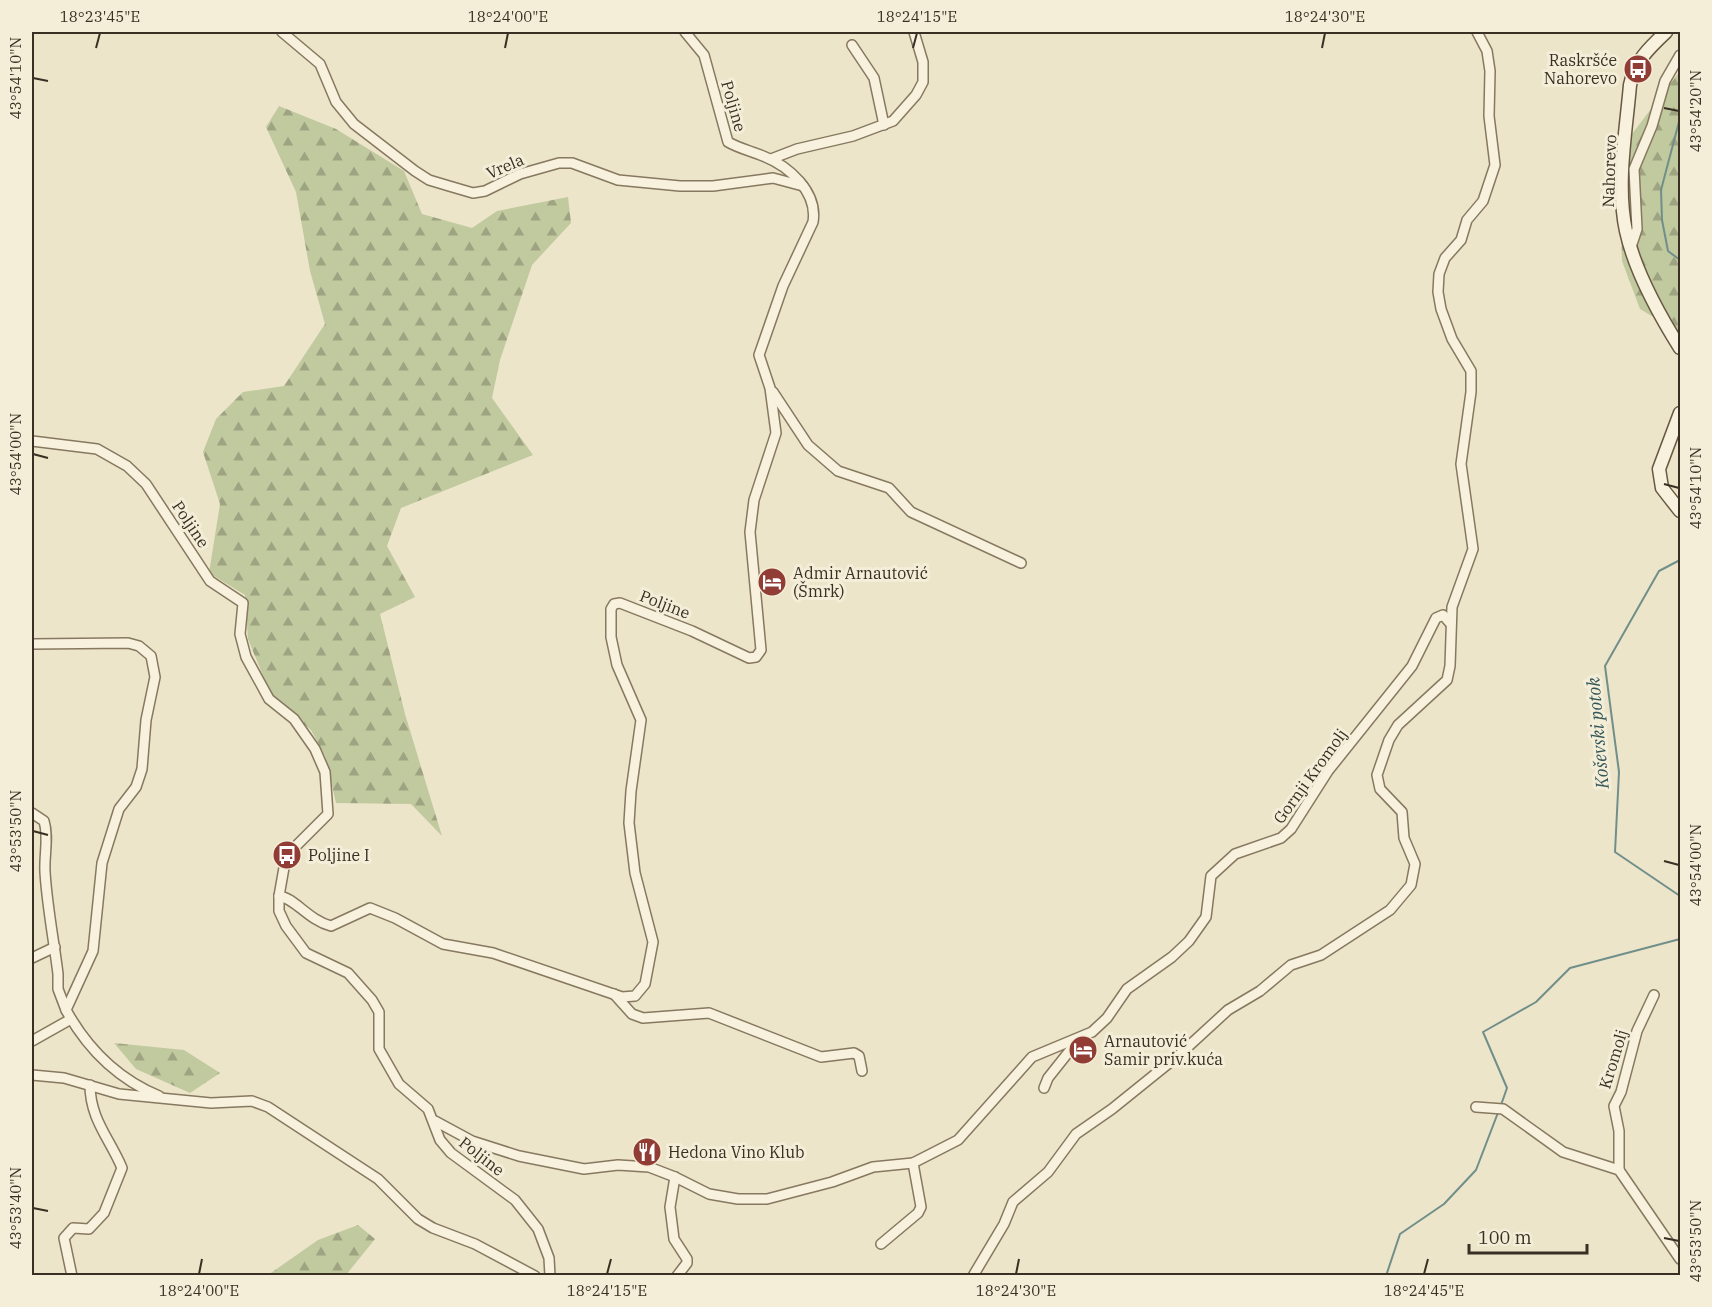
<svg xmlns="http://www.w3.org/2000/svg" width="1712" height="1307" font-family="'IBM Plex Serif',serif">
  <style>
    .forest { fill: url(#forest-firs) }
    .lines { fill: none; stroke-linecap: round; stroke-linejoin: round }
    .stream { stroke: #718f8a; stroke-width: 2 }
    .street-casing { stroke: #877860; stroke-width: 12 }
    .secondary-casing { stroke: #695943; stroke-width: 15 }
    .street { stroke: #f7f1dd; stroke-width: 9 }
    .secondary { stroke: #f7f1dd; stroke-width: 12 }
    .ticks { fill: none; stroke: #392f22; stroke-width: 2 }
    .labels { text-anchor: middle; stroke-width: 6; stroke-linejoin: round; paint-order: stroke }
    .poi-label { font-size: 16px; fill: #392f22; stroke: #f4eed9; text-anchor: start }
    .street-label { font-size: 16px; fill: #392f22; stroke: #f4eed9 }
    .water-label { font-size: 18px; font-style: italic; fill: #335657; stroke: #f4eed9 }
    .neatline { fill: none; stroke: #392f22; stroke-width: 2 }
    .ticks-label { font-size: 15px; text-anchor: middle; fill: #392f22 }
  </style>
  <defs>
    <pattern id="forest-firs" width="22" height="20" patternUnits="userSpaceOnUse" patternTransform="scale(1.5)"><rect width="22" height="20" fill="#c1c99f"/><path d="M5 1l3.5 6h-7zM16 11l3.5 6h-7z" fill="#9ea481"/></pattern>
  </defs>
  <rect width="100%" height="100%" fill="#ece5ca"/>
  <g class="forest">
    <path d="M1680 71V333L1640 309 1622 261 1619 151Z"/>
    <path d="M279 106 336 129 404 171 422 214 472 228 497 211 568 197 571 223 532 265 500 360 492 398 533 455 401 508 387 546 415 597 380 614 405 714 442 836 411 804 336 803 325 756 311 730 271 695 248 639 245 595 209 573 220 504 203 452 216 419 243 392 284 386 325 324 310 271 296 192 266 127Z"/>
    <path d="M114 1043 184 1050 220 1073 190 1093 136 1069Z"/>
    <path d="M358 1225 375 1239 346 1275H268L318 1240Z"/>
  </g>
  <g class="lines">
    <g class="stream">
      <path d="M1680 118 1661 190 1662 220 1668 251 1680 260"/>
      <path d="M1680 560 1659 571 1605 666 1619 772 1615 852 1680 896"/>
      <path d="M1501 1105 1507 1088 1483 1032 1536 1002 1570 968 1680 939"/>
      <path d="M1386 1276 1400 1234 1444 1204 1476 1170 1499 1110"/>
    </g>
    <g class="street-casing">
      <g id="street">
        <path d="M282 32 320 64 336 102 354 124 415 171 429 180 449 186 473 193 485 191 520 174 559 163H572L618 180 680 186H713L773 178 803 186"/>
        <path d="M852 45 874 78 884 125"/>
        <path d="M771 159 797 149 853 136 893 121 916 95 923 82V62L914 32"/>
        <path d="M1631 247 1637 229 1634 169 1652 126 1665 81 1680 55"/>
        <path d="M773 392 808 445 838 471 889 488 911 512 1021 563"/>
        <path d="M32 441 97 449 127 466 146 484 210 581 243 603 240 634 246 657 269 699 294 719 315 749 325 772 328 814 292 850 285 862 279 896V911L286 926 306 953 348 973 372 1000 379 1012V1049L399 1084 428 1109 440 1140 451 1153 515 1200 538 1229 549 1258 550 1276"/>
        <path d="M32 644 128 643 139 646 151 656 155 677 146 720 142 769 136 787 119 809 102 863 93 951 66 1010C87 1048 118 1079 159 1096"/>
        <path d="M32 813 44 821C49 837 44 855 45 872 47 906 54 941 58 974V989L66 1010"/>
        <path d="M279 896C295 898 308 920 331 926L370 908 395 918 443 944 493 953 622 997 635 996 645 984 653 942 635 873 629 823 631 791 641 720 617 665 611 637V609L614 604 620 603 692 631 749 658 756 657 761 650 750 532 754 500 776 433 770 388 759 355 783 286 813 222C818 192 789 166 763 156 751 151 738 148 728 142L704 55 685 32"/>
        <path d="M32 958 55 947"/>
        <path d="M614 994 632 1014 643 1018 709 1013 821 1057 854 1053 859 1056 862 1071"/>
        <path d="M32 1041 71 1019"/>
        <path d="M32 1075 64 1078 119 1094 211 1103 252 1101 268 1107 378 1179 418 1219 433 1228 475 1244 535 1276"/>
        <path d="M1044 1088 1048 1078 1079 1039"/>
        <path d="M1476 1107 1503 1109 1563 1152 1619 1170 1680 1259"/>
        <path d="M435 1121 472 1141 519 1156 584 1169 618 1165 649 1167 675 1177 709 1194 738 1199H767L832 1182 873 1167 913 1163 958 1140 1032 1057 1092 1032 1107 1018 1127 989 1172 957 1189 941 1206 917 1211 876 1235 854 1281 838 1291 829 1328 771 1412 666 1436 618 1443 615 1450 623"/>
        <path d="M1619 1170V1131L1614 1106 1621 1092 1637 1031 1654 995"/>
        <path d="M675 1177 670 1207 674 1239 687 1259V1263L677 1276"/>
        <path d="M881 1244 918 1213 921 1207 913 1163"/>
        <path d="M72 1276 64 1238 73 1228 89 1229 104 1213 122 1168C110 1139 90 1119 90 1085"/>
        <path d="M973 1276 1004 1224 1013 1202 1048 1172 1076 1134 1112 1109 1179 1055 1228 1010 1260 991 1291 965 1321 955 1390 910 1411 885 1415 864 1404 838 1402 812 1380 789 1377 775 1389 740 1398 725 1447 680 1450 666 1452 607 1473 549 1461 464 1471 392V371L1452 339 1441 309 1438 292 1439 274 1445 258 1461 240 1467 220 1483 201 1495 165 1489 116 1490 71 1487 51 1477 32"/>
      </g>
    </g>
    <g class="secondary-casing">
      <g id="secondary">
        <path d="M1666 32C1649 48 1635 61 1630 85 1626 132 1616 185 1626 231 1635 272 1658 313 1680 348"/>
        <path d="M1680 413 1659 469 1662 488 1680 511"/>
      </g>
    </g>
    <use href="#street" class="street"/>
    <use href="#secondary" class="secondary"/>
  </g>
  <path class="ticks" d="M96 48 100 33M505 48 508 33M913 48 917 33M1322 48 1325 33M33 78 48 81M1664 108 1679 111M33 454 48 458M1664 484 1679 488M33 831 48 835M1664 861 1679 865M33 1208 48 1211M1664 1238 1679 1241M199 1274 202 1259M607 1274 611 1259M1016 1274 1019 1259M1424 1274 1428 1259"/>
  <defs>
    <g id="bus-disc" transform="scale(1.5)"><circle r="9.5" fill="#913c35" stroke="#f4eed9"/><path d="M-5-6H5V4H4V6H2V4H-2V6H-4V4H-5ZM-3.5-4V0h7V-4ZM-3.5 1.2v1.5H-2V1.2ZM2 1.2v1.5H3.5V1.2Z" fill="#fff"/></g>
    <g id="hotel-disc" transform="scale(1.5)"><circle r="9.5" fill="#913c35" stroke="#f4eed9"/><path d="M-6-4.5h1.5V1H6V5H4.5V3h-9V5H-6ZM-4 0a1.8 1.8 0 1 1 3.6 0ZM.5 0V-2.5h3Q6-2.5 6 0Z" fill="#fff"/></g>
    <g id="restaurant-disc" transform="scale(1.5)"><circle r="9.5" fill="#913c35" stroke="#f4eed9"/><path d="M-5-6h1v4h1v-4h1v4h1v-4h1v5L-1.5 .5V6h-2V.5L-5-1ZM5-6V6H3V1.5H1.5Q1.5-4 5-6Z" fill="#fff"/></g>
  </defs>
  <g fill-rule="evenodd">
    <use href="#bus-disc" x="1638" y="69"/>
    <use href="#hotel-disc" x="772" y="582"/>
    <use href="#bus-disc" x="287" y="855"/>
    <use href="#hotel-disc" x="1083" y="1050"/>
    <use href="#restaurant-disc" x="647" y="1152"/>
  </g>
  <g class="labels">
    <g class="poi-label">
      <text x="1617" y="66" text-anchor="end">Raskršće<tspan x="1617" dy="18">Nahorevo</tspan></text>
      <text x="793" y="579">Admir Arnautović<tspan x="793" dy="18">(Šmrk)</tspan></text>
      <text x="308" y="861">Poljine I</text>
      <text x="1104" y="1047">Arnautović<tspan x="1104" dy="18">Samir priv.kuća</tspan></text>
      <text x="668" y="1158">Hedona Vino Klub</text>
    </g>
    <g class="street-label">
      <text transform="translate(734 106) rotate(74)" y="6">Poljine</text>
      <text transform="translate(505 166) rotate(-23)" y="6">Vrela</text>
      <text transform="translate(1609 171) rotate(-88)" y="6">Nahorevo</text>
      <text transform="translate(191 524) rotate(56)" y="6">Poljine</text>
      <text transform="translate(665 604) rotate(21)" y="6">Poljine</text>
      <text transform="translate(1310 776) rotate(-54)" y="6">Gornji Kromolj</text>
      <text transform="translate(1613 1059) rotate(-73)" y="6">Kromolj</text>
      <text transform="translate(482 1156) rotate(38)" y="6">Poljine</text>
    </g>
    <g class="water-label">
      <text transform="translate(1598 733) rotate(-95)" y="6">Koševski potok</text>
    </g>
  </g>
  <rect width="1712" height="1307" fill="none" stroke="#f4eed9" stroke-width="66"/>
  <path d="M1469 1244v9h118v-9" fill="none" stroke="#392f22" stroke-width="3"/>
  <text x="1478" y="1244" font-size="18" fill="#392f22" stroke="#f4eed9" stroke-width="4.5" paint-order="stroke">100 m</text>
  <rect x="33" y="33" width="1646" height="1241" class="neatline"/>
  <g class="ticks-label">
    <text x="100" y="22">18°23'45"E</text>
    <text x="508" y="22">18°24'00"E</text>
    <text x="917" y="22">18°24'15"E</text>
    <text x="1325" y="22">18°24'30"E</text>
    <text transform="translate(16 78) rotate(-90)" y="5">43°54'10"N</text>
    <text transform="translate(1696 111) rotate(-90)" y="5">43°54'20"N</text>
    <text transform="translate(16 454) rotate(-90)" y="5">43°54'00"N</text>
    <text transform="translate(1696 488) rotate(-90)" y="5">43°54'10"N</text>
    <text transform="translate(16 831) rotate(-90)" y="5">43°53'50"N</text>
    <text transform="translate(1696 865) rotate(-90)" y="5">43°54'00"N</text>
    <text transform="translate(16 1208) rotate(-90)" y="5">43°53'40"N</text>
    <text transform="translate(1696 1241) rotate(-90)" y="5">43°53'50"N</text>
    <text x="199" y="1296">18°24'00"E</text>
    <text x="607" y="1296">18°24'15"E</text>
    <text x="1016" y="1296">18°24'30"E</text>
    <text x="1424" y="1296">18°24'45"E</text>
  </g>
</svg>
